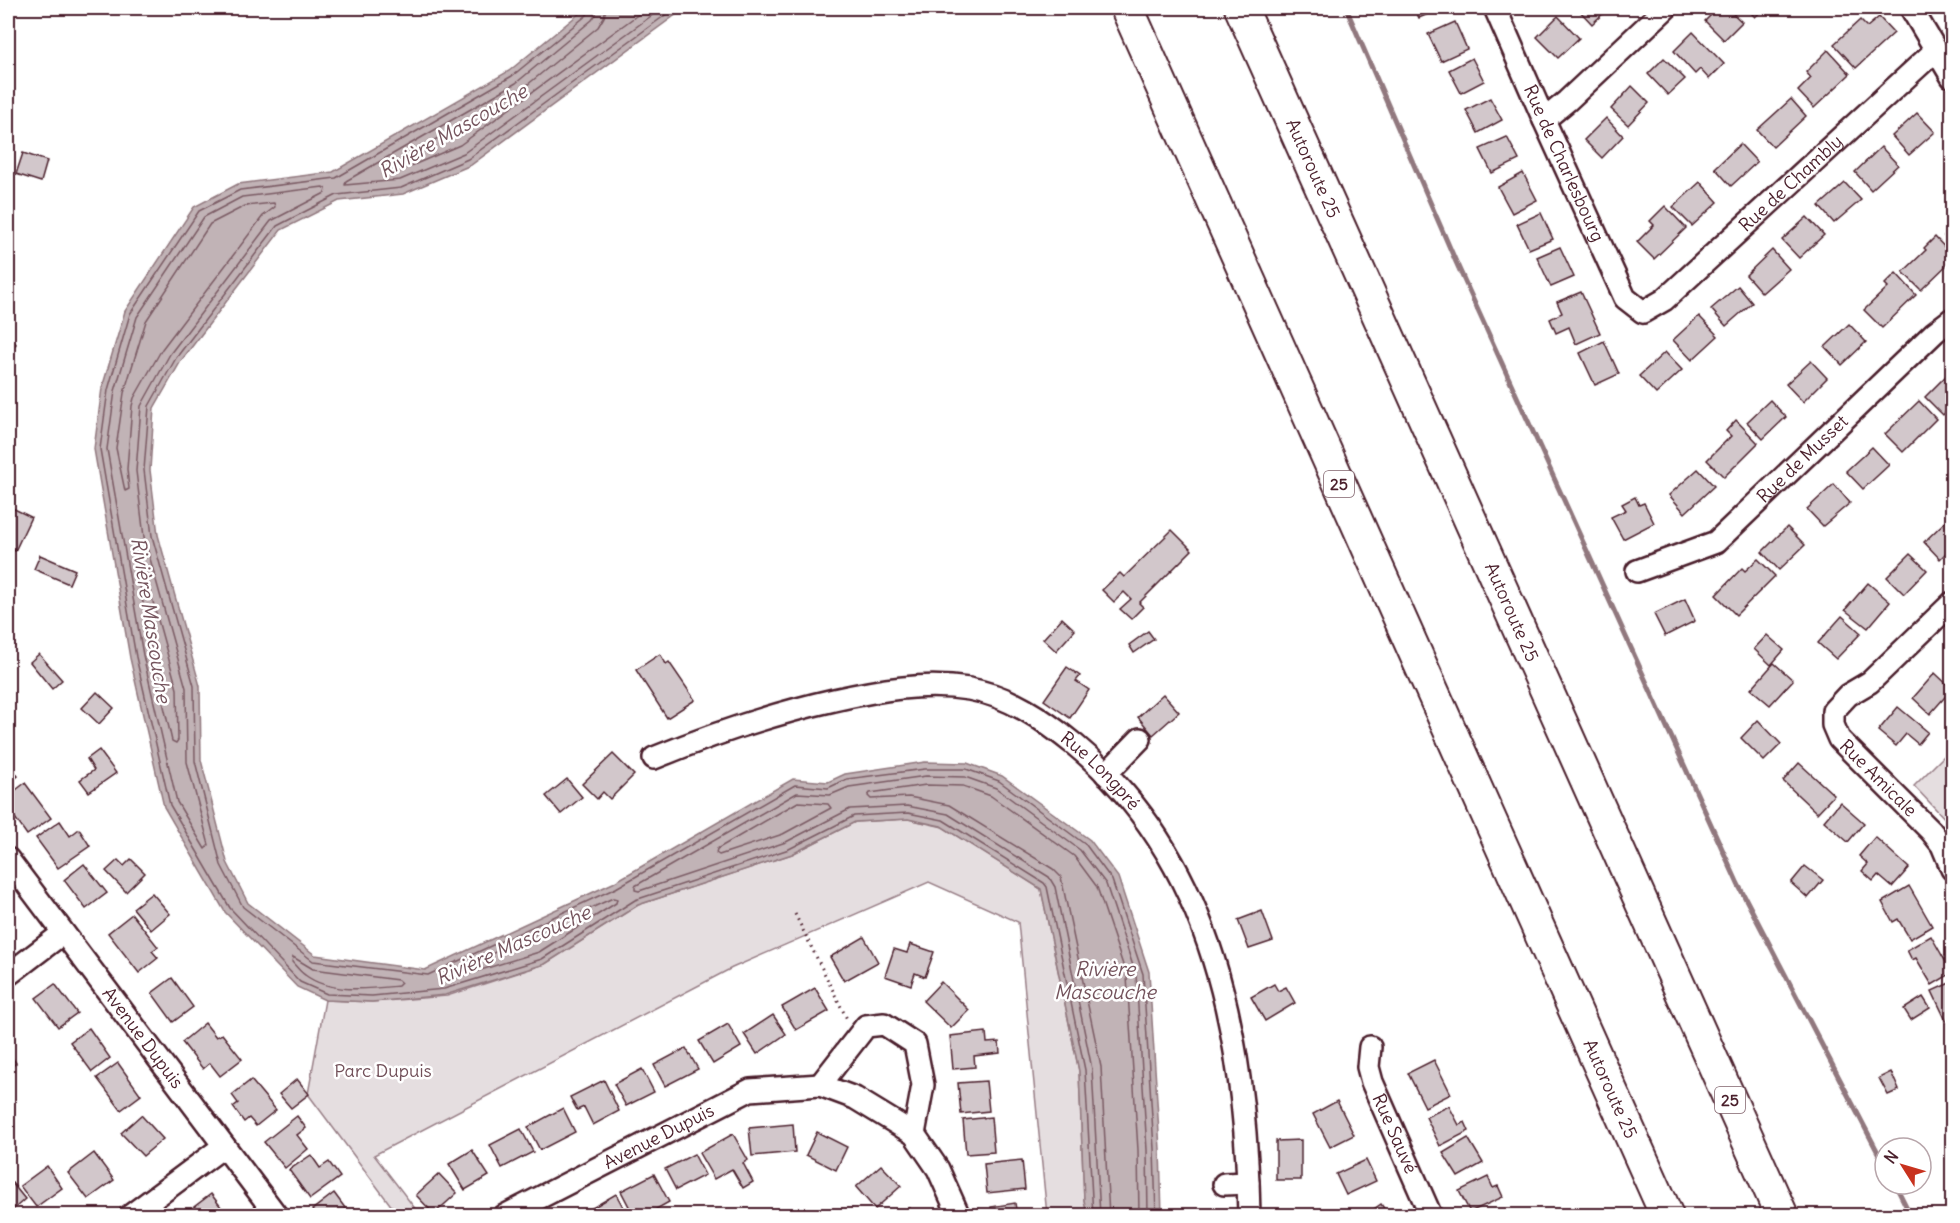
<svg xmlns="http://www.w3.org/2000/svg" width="1960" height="1223" font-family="Delius,sans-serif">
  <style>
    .green { fill: #e5dee0; stroke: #987e86; stroke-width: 1.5 }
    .water { fill: #c1b3b6; stroke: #91787e; stroke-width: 1.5 }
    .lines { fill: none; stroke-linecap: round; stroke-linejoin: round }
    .shore { stroke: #7a5a63; stroke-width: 1.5 }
    .stream { stroke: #91787e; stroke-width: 5 }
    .building { fill: #d2c7cb; stroke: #4a1f2b; stroke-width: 1.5 }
    .minor-casing { stroke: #4a1f2b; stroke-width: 26 }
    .highway-casing { stroke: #4a1f2b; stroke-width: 36 }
    .path { stroke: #4a1f2b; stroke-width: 3; stroke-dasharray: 1.5 4.5; stroke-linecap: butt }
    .minor { stroke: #fff; stroke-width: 21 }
    .highway { stroke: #fff; stroke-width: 32 }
    .labels { text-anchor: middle; stroke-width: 5; stroke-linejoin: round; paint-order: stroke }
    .shield { fill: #fff; stroke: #80626b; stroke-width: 1.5 }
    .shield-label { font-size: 16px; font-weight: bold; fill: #4a1f2b }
    .street-label { font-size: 18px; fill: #4a1f2b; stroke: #fff }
    .park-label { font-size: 18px; fill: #714f58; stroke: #fff }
    .water-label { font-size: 20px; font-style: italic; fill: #74535c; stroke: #fff }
  </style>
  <rect width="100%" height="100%" fill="#fff"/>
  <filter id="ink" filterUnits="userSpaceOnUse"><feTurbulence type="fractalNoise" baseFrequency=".0167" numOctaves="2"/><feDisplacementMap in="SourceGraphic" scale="12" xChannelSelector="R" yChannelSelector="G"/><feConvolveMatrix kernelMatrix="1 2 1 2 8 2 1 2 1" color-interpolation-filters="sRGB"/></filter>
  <g filter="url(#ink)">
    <g class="green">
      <path d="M1952 748V830L1950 824 1914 786Z"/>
      <path d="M908 819 943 827 1041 889 1079 1071 1084 1200 1087 1215H1047L1018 922 929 882 732 968 374 1155 420 1215H398L308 1094 325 1000 372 1002 447 996 545 964 638 905 792 854 855 822Z"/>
    </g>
    <path class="water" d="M586 8H685L471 165 403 194 339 201 281 230 181 361 154 408 150 470 158 535 200 686 201 760 227 862 248 903 315 955 425 970 613 883 793 779 828 782 845 774 925 762 967 763 1002 776 1090 840 1118 877 1149 972 1160 1149 1162 1215H1087L1084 1200 1079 1071 1041 889 941 826 908 819 855 822 792 854 638 905 545 964 445 995 372 1002 325 1000 297 987 225 912 164 807 130 658 94 449 102 388 125 311 194 207 238 184 333 172 509 71Z"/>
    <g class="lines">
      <g class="shore">
        <path d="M589 8 587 15 512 76 336 178 240 190 199 211 130 314 108 390 100 449 136 657 170 805 230 908 300 982 327 994 372 996 444 989 542 959 635 900 789 849 854 816 908 813 943 820 1044 883 1047 887 1085 1070 1093 1216"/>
        <path d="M597 8 596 14 592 20 516 83 346 181 345 185 400 180 464 153 662 8"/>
        <path d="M606 8 604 17 598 27 521 90 388 167 387 171 397 172 460 145 647 8"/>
        <path d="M675 8 468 159 401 188 337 195 277 226 176 358 149 406 144 470 152 536 194 686 195 761 221 865 243 907 313 961 428 975 616 888 795 785 828 788 847 779 925 769H966L999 781 1086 845 1112 880 1143 974 1154 1149 1156 1216"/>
        <path d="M323 187 326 189 325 193 271 221 170 354 141 406 136 471 144 537 186 688 187 762 209 845 205 849 177 802 143 655 107 449 115 391 137 317 204 217 242 197Z"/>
        <path d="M274 203 275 207 263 216 162 349 134 398 132 406 127 469 129 489 125 491 116 448 124 393 146 321 210 224 245 206Z"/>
        <path d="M139 560 142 562 177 689 178 740 176 743 172 741 152 654 136 563Z"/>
        <path d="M798 802 828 804 831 808 783 834 719 855 716 853 717 849Z"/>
        <path d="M613 898 617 899 616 903 539 952 452 979 448 977 450 973Z"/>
        <path d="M293 957 313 969 398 980 401 983 398 986C369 989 330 994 305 975 300 972 296 966 292 962Z"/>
        <path d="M1100 1216 1092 1069 1055 887 1049 877 948 814 907 806 850 809 786 842 639 891 635 890V886L797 793 830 795 849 787 926 776 965 777 996 788 1080 850 1106 884 1136 975 1147 1150 1148 1216"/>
        <path d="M1109 1216 1101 1067 1061 877 1053 869 949 805 909 797 871 799 868 796 870 793 926 785 963 786 991 796 1074 856 1097 887 1127 977 1138 1150 1139 1216"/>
      </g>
      <g class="stream">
        <path d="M1346 8 1456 262 1738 884 1885 1166"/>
        <path d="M1895 1184 1911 1216"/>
      </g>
    </g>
    <g class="building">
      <path d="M1414 8H1442L1419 18Z"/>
      <path d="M1577 8H1609L1592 24Z"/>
      <path d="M1718 8H1727L1742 22 1724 40 1705 21Z"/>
      <path d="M1746 8H1765L1755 17Z"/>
      <path d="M1558 16 1579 38 1558 58 1537 37Z"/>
      <path d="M1879 17 1894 33 1856 68 1834 44 1860 20 1867 27Z"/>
      <path d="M1455 22 1467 49 1441 61 1428 34Z"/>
      <path d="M1693 32 1724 64 1709 79 1700 69 1695 74 1674 51Z"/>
      <path d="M1828 50 1850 74 1814 108 1798 91 1811 78 1806 72Z"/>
      <path d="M1472 58 1484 81 1461 93 1449 70Z"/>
      <path d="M1664 58 1685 79 1668 95 1648 74Z"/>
      <path d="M1632 86 1649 103 1628 125 1611 109Z"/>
      <path d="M1490 98 1502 120 1478 133 1466 110Z"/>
      <path d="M1791 99 1806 116 1773 147 1757 130Z"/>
      <path d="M1917 113 1935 132 1909 155 1892 136Z"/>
      <path d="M1606 118 1623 136 1602 158 1584 140Z"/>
      <path d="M1507 137 1519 160 1492 173 1480 149Z"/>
      <path d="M1740 144 1757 162 1731 186 1715 168Z"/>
      <path d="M1881 147 1898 165 1871 190 1855 172Z"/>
      <path d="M23 153 47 161 41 182 16 174Z"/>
      <path d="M1523 173 1537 200 1512 213 1498 187Z"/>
      <path d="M1700 182 1718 202 1692 226 1673 207Z"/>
      <path d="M1845 183 1861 200 1834 223 1819 206Z"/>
      <path d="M1665 206 1686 228 1654 259 1637 242 1654 225 1650 221Z"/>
      <path d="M1541 213 1553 239 1529 249 1517 224Z"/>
      <path d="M1807 217 1824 235 1799 258 1782 240Z"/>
      <path d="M1952 227V245L1944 236Z"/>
      <path d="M1935 237 1952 255V260L1921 290 1903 272 1926 250 1924 248Z"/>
      <path d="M1560 247 1574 277 1551 287 1537 257Z"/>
      <path d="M1772 250 1789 269 1762 293 1746 275Z"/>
      <path d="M1896 273 1916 295 1882 328 1864 310 1888 287 1885 284Z"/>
      <path d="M1738 286 1752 303 1726 326 1711 309Z"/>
      <path d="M1581 292 1600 333 1576 344 1569 327 1556 333 1550 319 1562 313 1557 302Z"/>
      <path d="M1699 316 1718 336 1692 360 1673 340Z"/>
      <path d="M1849 324 1866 342 1842 365 1825 347Z"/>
      <path d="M8 334 16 344 8 352Z"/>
      <path d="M1604 341 1619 374 1595 385 1580 353Z"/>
      <path d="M1665 352 1682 370 1656 394 1639 376Z"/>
      <path d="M1811 361 1827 378 1803 402 1786 384Z"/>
      <path d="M1949 373 1952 377V405L1943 415 1925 397Z"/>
      <path d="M1770 400 1786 417 1763 439 1747 422Z"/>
      <path d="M1919 401 1936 419 1903 452 1885 434Z"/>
      <path d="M1736 420 1758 443 1724 477 1707 460 1731 436 1726 431Z"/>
      <path d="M1872 447 1889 465 1863 489 1846 471Z"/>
      <path d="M1698 469 1714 486 1685 513 1669 495Z"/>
      <path d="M1834 484 1850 503 1823 526 1807 509Z"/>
      <path d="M1635 497 1639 505 1644 503 1654 523 1623 539 1611 517 1626 510 1622 504Z"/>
      <path d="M8 506 31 517 15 551 8 547Z"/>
      <path d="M1948 519 1952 525V547L1940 559 1924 542Z"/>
      <path d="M1787 527 1805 545 1779 570 1762 552Z"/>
      <path d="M1172 530 1192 550 1139 603 1143 607 1131 619 1120 609 1131 599 1124 592 1114 602 1102 590 1120 573 1124 577Z"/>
      <path d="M1910 554 1927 570 1904 594 1887 577Z"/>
      <path d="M40 555 75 570 69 584 34 569Z"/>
      <path d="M1758 559 1775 576 1736 615 1716 595 1742 568 1745 571Z"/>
      <path d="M1868 583 1890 602 1868 628 1845 610Z"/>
      <path d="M1685 599 1695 621 1665 636 1654 614Z"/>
      <path d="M1842 616 1861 633 1836 659 1818 643Z"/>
      <path d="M1062 618 1075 630 1056 651 1043 639Z"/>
      <path d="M1148 631 1154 639 1134 653 1129 645Z"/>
      <path d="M1767 635 1784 650 1771 665 1754 649Z"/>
      <path d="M39 654 62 680 52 689 30 662Z"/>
      <path d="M660 654 666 664 669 662 695 700 667 718 636 670Z"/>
      <path d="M1774 663 1793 680 1770 705 1751 689Z"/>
      <path d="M1067 667 1080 676 1076 681 1089 690 1070 718 1044 700Z"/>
      <path d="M1935 673 1952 689 1930 714 1913 698Z"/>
      <path d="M97 692 114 708 99 724 82 708Z"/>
      <path d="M1163 694 1179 712 1153 735 1138 717Z"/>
      <path d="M1898 707 1928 732 1918 744 1906 734 1896 746 1878 731Z"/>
      <path d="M1758 720 1781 744 1764 761 1741 738Z"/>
      <path d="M99 750 116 773 89 792 80 780 94 770 87 759Z"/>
      <path d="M613 754 634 775 610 799 603 792 597 799 582 784Z"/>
      <path d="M8 763 18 776 8 784Z"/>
      <path d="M1799 763 1834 795 1817 813 1783 781Z"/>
      <path d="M567 779 582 797 561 814 546 796Z"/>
      <path d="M25 783 51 818 27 835 8 808V796Z"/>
      <path d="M1840 802 1864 823 1848 842 1824 821Z"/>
      <path d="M60 821 70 836 79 829 90 846 58 868 36 838Z"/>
      <path d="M1875 837 1909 868 1892 887 1878 875 1873 881 1862 871 1868 864 1859 856Z"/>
      <path d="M131 859 145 873 126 892 106 871 118 860 124 866Z"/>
      <path d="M84 864 107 893 86 909 64 880Z"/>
      <path d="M1805 866 1823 880 1808 898 1791 883Z"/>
      <path d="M1909 886 1932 926 1910 939 1898 919 1893 922 1882 902Z"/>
      <path d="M152 893 170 914 151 930 133 908Z"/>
      <path d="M1262 911 1273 941 1249 949 1238 920Z"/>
      <path d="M132 914 158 947 152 951 158 958 139 973 108 933Z"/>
      <path d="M1931 936 1952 973 1932 985 1916 958 1912 960 1907 950Z"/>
      <path d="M864 937 878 962 844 981 830 957Z"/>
      <path d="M910 944 934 952 925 977 915 973 911 985 885 976 894 949 907 953Z"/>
      <path d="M172 978 193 1007 173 1022 152 993Z"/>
      <path d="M941 982 969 1010 951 1028 923 1001Z"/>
      <path d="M1952 982V1030L1951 1031 1932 991Z"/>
      <path d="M55 984 77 1013 58 1027 36 998Z"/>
      <path d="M1274 984 1278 991 1286 987 1295 1003 1265 1021 1251 997Z"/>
      <path d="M815 988 829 1011 796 1030 782 1007Z"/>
      <path d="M1923 997 1930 1008 1911 1020 1904 1009Z"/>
      <path d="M773 1015 786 1034 757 1054 744 1034Z"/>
      <path d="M205 1023 216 1037 222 1034 242 1059 220 1076 210 1063 203 1069 182 1042Z"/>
      <path d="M728 1024 741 1047 713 1064 699 1041Z"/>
      <path d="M89 1028 110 1058 92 1072 70 1042Z"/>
      <path d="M986 1032 987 1043 999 1042 1000 1053 974 1056 975 1067 953 1069 950 1036Z"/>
      <path d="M686 1048 698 1069 665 1086 654 1065Z"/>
      <path d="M8 1051 16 1063 8 1070Z"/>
      <path d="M1434 1060 1451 1094 1425 1107 1408 1073Z"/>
      <path d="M118 1063 141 1095 121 1110 97 1078Z"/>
      <path d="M642 1069 654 1092 626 1106 614 1084Z"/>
      <path d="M1891 1072 1899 1090 1888 1095 1879 1078Z"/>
      <path d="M297 1079 309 1094 291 1108 279 1094Z"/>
      <path d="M251 1080 276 1110 256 1126 249 1118 244 1122 233 1107 238 1103 232 1095Z"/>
      <path d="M604 1080 619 1111 593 1125 584 1107 577 1110 570 1097Z"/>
      <path d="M986 1081 989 1111 961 1114 958 1083Z"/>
      <path d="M1337 1101 1354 1135 1330 1147 1313 1114Z"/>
      <path d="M1449 1106 1459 1125 1465 1122 1469 1131 1440 1146 1426 1117Z"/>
      <path d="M563 1108 575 1132 540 1150 528 1127Z"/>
      <path d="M141 1115 163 1139 143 1156 121 1133Z"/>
      <path d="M297 1116 306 1128 297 1135 308 1149 285 1168 264 1142Z"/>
      <path d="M991 1117 994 1152 966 1154 963 1120Z"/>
      <path d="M793 1124 795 1152 752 1156 749 1128Z"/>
      <path d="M521 1129 533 1152 502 1168 490 1145Z"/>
      <path d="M817 1132 847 1147 836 1170 806 1155Z"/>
      <path d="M733 1134 748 1160 743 1163 753 1182 743 1188 732 1169 714 1179 699 1153Z"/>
      <path d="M1468 1138 1483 1163 1458 1177 1443 1153Z"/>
      <path d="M1301 1140V1180H1276V1141Z"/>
      <path d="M472 1150 489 1176 465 1190 449 1164Z"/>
      <path d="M94 1153 114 1180 88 1199 68 1173Z"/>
      <path d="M694 1154 705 1175 676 1190 665 1169Z"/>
      <path d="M311 1155 320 1168 329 1162 340 1177 310 1199 289 1170Z"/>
      <path d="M1022 1160 1025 1189 987 1193 984 1164Z"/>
      <path d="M1366 1160 1376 1181 1346 1195 1336 1174Z"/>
      <path d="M881 1165 901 1186 875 1209 856 1187Z"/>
      <path d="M47 1166 62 1188 36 1207 20 1186Z"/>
      <path d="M439 1174 457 1193 434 1214 416 1195Z"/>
      <path d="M654 1174 669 1202 644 1216H634L621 1191Z"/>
      <path d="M1488 1177 1493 1188 1498 1186 1503 1197 1470 1212 1459 1191Z"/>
      <path d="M8 1178 25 1199 8 1214Z"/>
      <path d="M334 1193 351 1216H316L312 1210Z"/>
      <path d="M211 1194 228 1216H194L190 1210Z"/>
      <path d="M616 1194 628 1216H590L587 1211Z"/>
      <path d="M1015 1203 1017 1216H992L991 1207Z"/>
      <path d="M1381 1204 1389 1216H1364Z"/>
      <path d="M909 1208 912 1216H890Z"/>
    </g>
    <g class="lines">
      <g class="minor-casing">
        <g id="minor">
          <path id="s1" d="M1495 8 1544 120 1625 298 1643 312 1664 300 1936 50"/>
          <path d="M1911 8 1952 77"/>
          <path d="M1544 120 1567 101 1666 8"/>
          <path id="s2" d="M1637 571 1716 542 1935 332 1952 319"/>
          <path id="s3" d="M1952 603 1870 682 1848 695 1833 711V725L1839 739 1931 831 1942 845 1952 869"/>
          <path id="s4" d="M654 758C713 734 772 714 834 700 878 690 923 682 969 689 1010 696 1043 719 1075 745 1215 860 1246 1044 1249 1216"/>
          <path d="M1106 774 1140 739"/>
          <path id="s5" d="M8 859 277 1216"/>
          <path d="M8 975 63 933"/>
          <path id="s6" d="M1370 1047 1368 1067 1372 1082 1431 1216"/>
          <path d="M820 1085 866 1026 884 1024 915 1044 923 1085 914 1134"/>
          <path d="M1224 1184 1248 1183"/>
          <path d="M130 1216 224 1146"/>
          <path id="s7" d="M504 1216 750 1090 820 1085 855 1098 914 1134 938 1169 959 1216"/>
        </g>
      </g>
      <g class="highway-casing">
        <g id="highway">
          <path id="s8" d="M1127 8 1667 1216"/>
          <path id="s9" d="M1241 8 1782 1216"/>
        </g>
      </g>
      <g class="path">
        <path d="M1945 818 1952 811"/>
        <path d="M795 914 847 1019"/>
      </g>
      <use href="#minor" class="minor"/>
      <use href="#highway" class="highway"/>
    </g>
  </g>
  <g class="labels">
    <g class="shield">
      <rect x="1324" y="471" width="30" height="26" rx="4.5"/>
      <rect x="1715" y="1087" width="30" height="26" rx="4.5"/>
    </g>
    <g class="shield-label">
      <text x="1339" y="490">25</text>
      <text x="1730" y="1106">25</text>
    </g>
    <g class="street-label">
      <text dy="6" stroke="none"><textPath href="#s1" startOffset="170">Rue de Charlesbourg</textPath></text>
      <text dy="6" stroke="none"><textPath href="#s9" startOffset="176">Autoroute 25</textPath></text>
      <text dy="6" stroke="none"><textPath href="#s1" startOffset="537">Rue de Chambly</textPath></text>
      <text dy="6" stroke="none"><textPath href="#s2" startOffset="204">Rue de Musset</textPath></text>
      <text dy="6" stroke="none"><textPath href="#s9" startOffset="662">Autoroute 25</textPath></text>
      <text dy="6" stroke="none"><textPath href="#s4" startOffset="483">Rue Longpré</textPath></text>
      <text dy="6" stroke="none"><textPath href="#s3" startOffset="246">Rue Amicale</textPath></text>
      <text dy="6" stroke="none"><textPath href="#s5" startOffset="224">Avenue Dupuis</textPath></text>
      <text dy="6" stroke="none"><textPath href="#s8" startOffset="1184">Autoroute 25</textPath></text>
      <text dy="6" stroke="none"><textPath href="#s6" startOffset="92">Rue Sauvé</textPath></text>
      <text dy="6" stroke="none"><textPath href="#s7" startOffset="174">Avenue Dupuis</textPath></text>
    </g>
    <g class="park-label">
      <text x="383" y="1077">Parc Dupuis</text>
    </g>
    <g class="water-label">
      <text transform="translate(453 131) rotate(-30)" y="7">Rivière Mascouche</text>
      <text transform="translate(151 620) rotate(81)" y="7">Rivière Mascouche</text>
      <text transform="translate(513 945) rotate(-24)" y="7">Rivière Mascouche</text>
      <text x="1105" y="976">Rivière<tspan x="1105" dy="23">Mascouche</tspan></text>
    </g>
  </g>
  <rect width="1960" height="1223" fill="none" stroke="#fff" stroke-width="30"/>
  <rect x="15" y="15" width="1930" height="1193" fill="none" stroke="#4a1f2b" stroke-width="2" filter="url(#ink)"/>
  <g transform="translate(1903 1166) rotate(307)"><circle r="28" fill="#ffffff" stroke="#b7a5aa" stroke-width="1.5"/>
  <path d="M0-4.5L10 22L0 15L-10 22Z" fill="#c8321e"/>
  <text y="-9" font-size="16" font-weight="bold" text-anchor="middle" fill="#4a1f2b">N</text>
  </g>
</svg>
